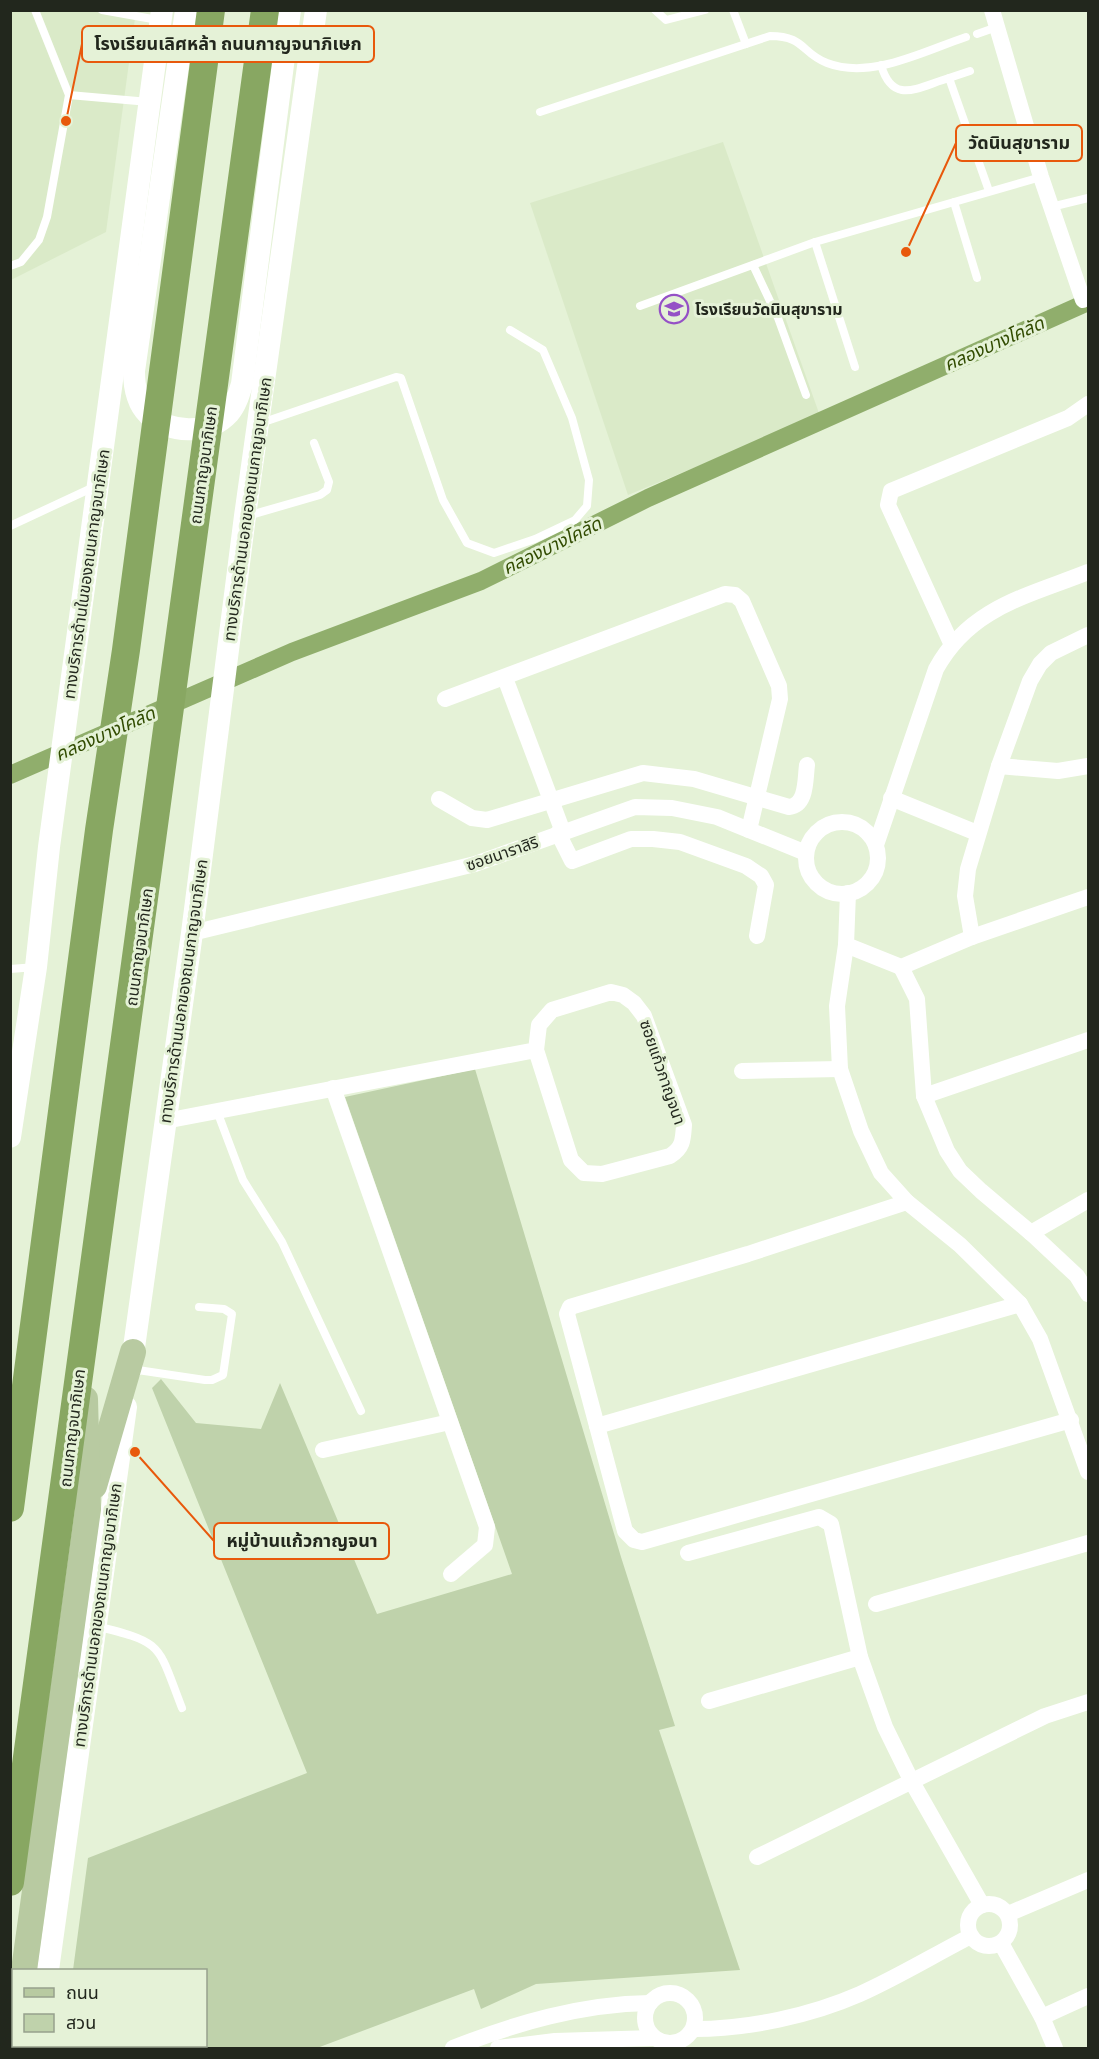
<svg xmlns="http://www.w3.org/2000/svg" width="1099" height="2059" font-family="'Playfair Display','Noto Sans Thai',serif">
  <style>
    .built { fill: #daeac8 }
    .green { fill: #bfd2ab }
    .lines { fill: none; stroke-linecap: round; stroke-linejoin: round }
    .canal { stroke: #90ae6c; stroke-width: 18 }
    .lane { stroke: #fff; stroke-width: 8 }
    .street { stroke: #fff; stroke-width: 16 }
    .secondary { stroke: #fff; stroke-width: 22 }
    .primary { stroke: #b8caa1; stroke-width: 26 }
    .highway { stroke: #88a762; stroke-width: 28 }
    .labels { text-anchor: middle; stroke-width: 6; stroke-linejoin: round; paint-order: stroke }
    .poi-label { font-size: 16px; font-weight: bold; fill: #22271d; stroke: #e5f2d7; text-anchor: start }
    .street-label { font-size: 16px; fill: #22271d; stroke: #e5f2d7 }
    .water-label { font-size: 18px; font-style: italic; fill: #314b00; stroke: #e5f2d7 }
    .leader { fill: none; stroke: #e8590c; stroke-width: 2 }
    .callout-dot { fill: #e8590c; stroke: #e5f2d7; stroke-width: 2 }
    .callout { fill: #e5f2d7; stroke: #e8590c; stroke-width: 2 }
    .callout-label { font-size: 18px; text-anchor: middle; font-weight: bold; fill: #22271d }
  </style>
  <rect width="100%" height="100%" fill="#e5f2d7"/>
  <g class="built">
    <path d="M11 11H136L106 232 11 280Z"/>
    <path d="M723 142 820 416 628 495 530 203Z"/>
  </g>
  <path class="green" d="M475 1069 621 1557 675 1726 659 1730 740 1970 536 1984 481 2009 474 1989 317 2048H62V2046H206V1970H73L88 1858 307 1773 152 1388 161 1379 196 1423 261 1429 280 1383 377 1614 512 1574 345 1097Z"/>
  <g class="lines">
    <path class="canal" d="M10 775 292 652 481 581 648 498 1088 302"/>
    <g class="lane">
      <path d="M102 10 158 20"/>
      <path d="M655 10 666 20 705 10"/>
      <path d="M733 10 746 44"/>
      <path d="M977 34 997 27"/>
      <path d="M881 65C893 106 918 87 949 78"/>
      <path d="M970 71 949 78 989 191"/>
      <path d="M69 95 149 102"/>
      <path d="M540 112 770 36C805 36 801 53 827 63 871 80 924 51 966 37"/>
      <path d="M954 202 977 278"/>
      <path d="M1051 207 1088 198"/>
      <path d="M815 242 855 367"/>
      <path d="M753 265 778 318 806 395"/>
      <path d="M10 266 21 262 39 240 47 217 69 95 35 10"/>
      <path d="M640 306 815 242 1041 177"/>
      <path d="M261 423 396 377 401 378 443 500 467 543 494 553 535 539 575 520 587 506 589 480 572 418 543 350 510 330"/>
      <path d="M247 516 320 495 327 490 329 482 314 443"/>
      <path d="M10 526 94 487"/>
      <path d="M10 969 36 967"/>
      <path d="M217 1111 243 1180 282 1242 361 1411"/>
      <path d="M131 1369 205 1380H212L223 1375 232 1314 224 1309 199 1307"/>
      <path d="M96 1626C165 1643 157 1644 182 1708"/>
    </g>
    <g class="street">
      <path d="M992 10 1041 177 1083 300"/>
      <path d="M951 643 888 505 891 491 1068 418 1088 404"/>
      <path d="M505 678 563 832"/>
      <path d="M445 699 725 594 735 595 742 601 779 686 780 699 749 830"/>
      <path d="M999 766 1058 771 1088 766"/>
      <path d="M891 798 977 833"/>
      <path d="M439 799 472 818 487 820 643 773 694 779 789 807C807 805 805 780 807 765"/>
      <circle cx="842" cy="858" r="36"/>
      <path d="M558 833 572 861 631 839H653L680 842 746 866 761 876 766 885 757 936"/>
      <path d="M876 845 936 669C970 607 1028 596 1088 572"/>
      <path d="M848 893 846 945 901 967 972 937 1088 897"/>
      <path d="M192 933 475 864 635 807 672 808 717 817 806 853"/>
      <path d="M972 937 965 896 968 869 999 766 1030 681 1040 664 1051 653 1088 635"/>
      <path d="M846 945 837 1006 840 1069 861 1131 881 1173 907 1202 748 1254 570 1307 567 1314 597 1426 1020 1304 1040 1339 1088 1472"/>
      <path d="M901 967 917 999 924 1096 947 1151 960 1171 981 1191 1031 1233 1088 1200"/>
      <path d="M742 1071 840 1069"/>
      <path d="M333 1088 487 1527 485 1545 451 1574"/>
      <path d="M924 1096 1088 1040"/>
      <path d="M165 1121 536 1050 571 1160 584 1173 602 1174 670 1156C683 1148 683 1140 684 1125L644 1016 634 1003 623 995 611 992 552 1010 539 1025 536 1050"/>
      <path d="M907 1202 960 1245 1020 1304"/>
      <path d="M1031 1233 1077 1276 1088 1294"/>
      <path d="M597 1426 625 1531 634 1540 642 1542 1071 1420"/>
      <path d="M323 1450 450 1422"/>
      <path d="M688 1553 819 1517 831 1524 860 1657 885 1727 912 1782 982 1905"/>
      <path d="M876 1604 1088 1543"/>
      <path d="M709 1701 860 1657"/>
      <path d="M757 1857 1045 1716 1088 1702"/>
      <circle cx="989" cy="1925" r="21"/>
      <path d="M1008 1914 1088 1880"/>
      <path d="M1001 1943 1042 2017 1088 1996"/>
      <circle cx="670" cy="2018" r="25"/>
      <path d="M1042 2017 1055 2048"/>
      <path d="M694 2029C748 2029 810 2016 860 1994 898 1977 934 1955 971 1936"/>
      <path d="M453 2048C516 2023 581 2004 650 2003"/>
      <path d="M498 2048 555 2041 654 2038"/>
    </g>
    <g class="secondary">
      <path d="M186 10 134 371C134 386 136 402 148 414 169 433 208 436 229 413 236 405 239 394 242 384L290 10"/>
      <path d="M10 1137 36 967 49 847 162 10"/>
      <path d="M131 1369 192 933 245 516 316 10"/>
      <path d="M48 1970 126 1407"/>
      <path d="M38 2048V2046"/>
    </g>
    <g class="primary">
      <path d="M94 1486 133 1352"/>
      <path d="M24 1970 88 1509 85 1399"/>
      <path d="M13 2048 14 2042"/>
    </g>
    <g class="highway">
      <path d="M10 1508 99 830 126 650 211 10"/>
      <path d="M10 1882 265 10"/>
    </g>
  </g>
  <defs>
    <g id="school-ring" transform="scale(1.5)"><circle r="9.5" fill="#e5f2d7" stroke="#9551c6" stroke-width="1.5"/><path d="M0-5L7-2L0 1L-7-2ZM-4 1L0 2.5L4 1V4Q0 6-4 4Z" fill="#9551c6"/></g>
  </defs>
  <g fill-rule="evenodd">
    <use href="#school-ring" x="674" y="309"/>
  </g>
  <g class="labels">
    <g class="poi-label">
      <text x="695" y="315">โรงเรียนวัดนินสุขาราม</text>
    </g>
    <g class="street-label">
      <text transform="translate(203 465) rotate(-82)" y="6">ถนนกาญจนาภิเษก</text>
      <text transform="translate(247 509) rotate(-82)" y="6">ทางบริการด้านนอกของถนนกาญจนาภิเษก</text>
      <text transform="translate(86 574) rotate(-82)" y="6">ทางบริการด้านในของถนนกาญจนาภิเษก</text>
      <text transform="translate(502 853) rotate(-19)" y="6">ซอยนาราสิริ</text>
      <text transform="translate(139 947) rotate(-82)" y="6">ถนนกาญจนาภิเษก</text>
      <text transform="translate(183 991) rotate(-82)" y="6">ทางบริการด้านนอกของถนนกาญจนาภิเษก</text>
      <text transform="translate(663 1072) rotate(71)" y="6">ซอยแก้วกาญจนา</text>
      <text transform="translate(72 1428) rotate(-83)" y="6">ถนนกาญจนาภิเษก</text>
      <text transform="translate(97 1615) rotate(-82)" y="6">ทางบริการด้านนอกของถนนกาญจนาภิเษก</text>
    </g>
    <g class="water-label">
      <text transform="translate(994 344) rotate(-24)" y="6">คลองบางโคลัด</text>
      <text transform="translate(552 546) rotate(-26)" y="6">คลองบางโคลัด</text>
      <text transform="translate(105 734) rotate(-24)" y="6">คลองบางโคลัด</text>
    </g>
  </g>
  <path class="leader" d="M66 121L82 44M906 252L956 143M135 1452L214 1541"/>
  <g class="callout-dot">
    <circle cx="66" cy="121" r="6"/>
    <circle cx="906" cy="252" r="6"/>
    <circle cx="135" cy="1452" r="6"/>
  </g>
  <g class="callout">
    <rect x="82" y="26" width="292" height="36" rx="6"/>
    <rect x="956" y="125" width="126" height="36" rx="6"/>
    <rect x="214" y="1523" width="175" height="36" rx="6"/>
  </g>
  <g class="callout-label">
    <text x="228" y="50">โรงเรียนเลิศหล้า ถนนกาญจนาภิเษก</text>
    <text x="1019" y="149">วัดนินสุขาราม</text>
    <text x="302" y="1547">หมู่บ้านแก้วกาญจนา</text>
  </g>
  <rect width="1099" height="2059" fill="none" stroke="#22271d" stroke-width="24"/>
  <rect x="12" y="1969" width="195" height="78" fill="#e5f2d7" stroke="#97a18d" stroke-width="1.5"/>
  <rect x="24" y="1988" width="30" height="9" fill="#b8caa1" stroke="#97a18d" stroke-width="1.5"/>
  <text x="66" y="1999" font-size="18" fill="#22271d">ถนน</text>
  <rect x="24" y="2014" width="30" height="18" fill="#bfd2ab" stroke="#97a18d" stroke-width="1.5"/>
  <text x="66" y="2029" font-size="18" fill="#22271d">สวน</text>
</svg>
